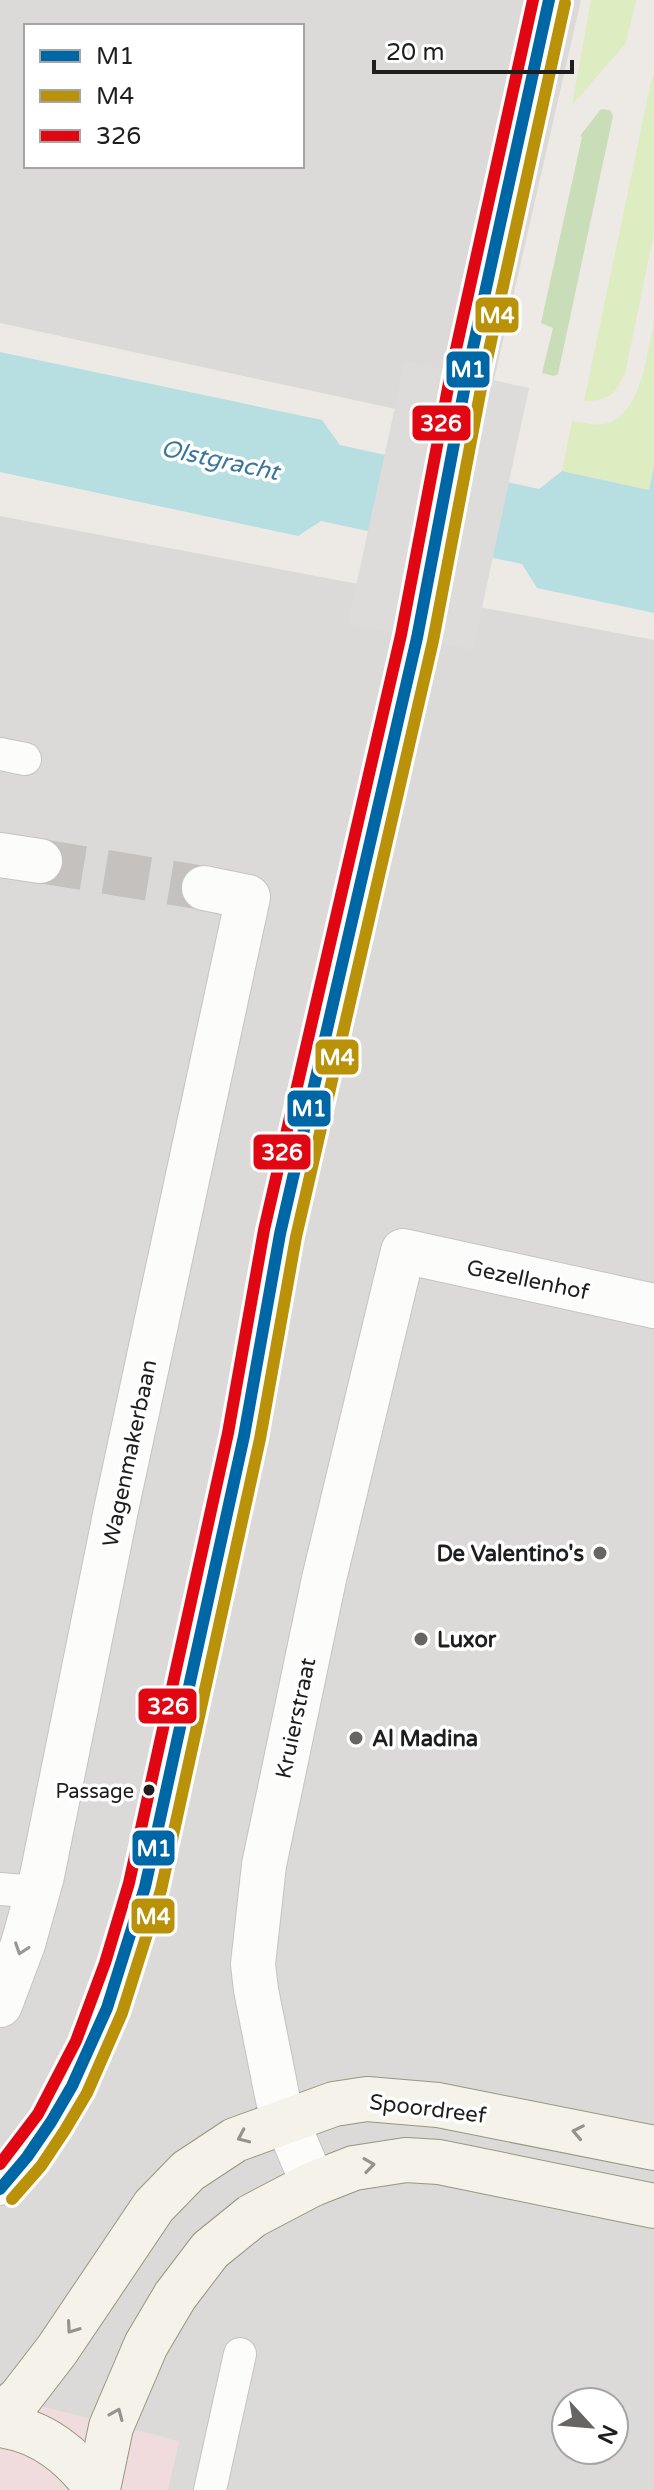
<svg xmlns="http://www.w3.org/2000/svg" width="654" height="2490" font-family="'Varela Round',sans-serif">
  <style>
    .residential { fill: #dcdad8; fill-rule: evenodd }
    .commercial { fill: #f0dcdc }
    .religious { fill: #dbdad8; fill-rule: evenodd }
    .grass { fill: #deecc2 }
    .forest { fill: #caddb9 }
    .water { fill: #b7dfe2 }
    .pier { fill: #dddcda }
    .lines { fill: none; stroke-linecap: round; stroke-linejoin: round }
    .street-tunnel { stroke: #c4c1be; stroke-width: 44; stroke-dasharray: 44 22; stroke-linecap: butt }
    .lane-casing { stroke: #c5c4c2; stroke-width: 34 }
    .street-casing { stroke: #c5c4c2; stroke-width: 46 }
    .secondary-casing { stroke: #98967e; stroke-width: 46 }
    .lane { stroke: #fcfcfb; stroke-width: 32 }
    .street { stroke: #fcfcfb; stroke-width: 44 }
    .secondary { stroke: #f4f2e9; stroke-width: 44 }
    .bus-1-casing { stroke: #fff; stroke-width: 18 }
    .bus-2-casing { stroke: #fff; stroke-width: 18 }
    .bus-3-casing { stroke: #fff; stroke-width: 18 }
    .bus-1 { stroke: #0067a7; stroke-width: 12 }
    .bus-2 { stroke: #ba9209; stroke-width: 12 }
    .bus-3 { stroke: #e00713; stroke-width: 12 }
    .oneway { stroke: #989898 }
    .oneway2 { stroke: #94938e }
    .poi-dot { fill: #666564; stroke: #fff; stroke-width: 3 }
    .bus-dot { fill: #1e1e1e; stroke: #fff; stroke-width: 3 }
    .labels { text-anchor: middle; stroke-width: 7; stroke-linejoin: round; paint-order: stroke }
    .bus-label { font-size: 20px; fill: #1e1e1e; stroke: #fff; text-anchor: end }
    .street-label { font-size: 22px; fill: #1e1e1e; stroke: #fff }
    .poi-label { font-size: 22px; font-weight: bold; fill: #1e1e1e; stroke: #fff; text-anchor: start }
    .water-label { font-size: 24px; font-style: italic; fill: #3c779c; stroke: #fff }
    .line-badge { stroke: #fff; stroke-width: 3 }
    .badge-label { font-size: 22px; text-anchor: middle; font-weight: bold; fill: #fff }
  </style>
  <rect width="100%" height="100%" fill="#edeae6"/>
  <g class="residential">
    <path d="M0 0H581L483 428 0 323ZM26 26H302V166H26Z"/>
    <path d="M0 516 654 640V2490H0ZM566 2402H614V2450H566Z"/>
  </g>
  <path class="commercial" d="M0 2396 275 2465 289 2490H0Z"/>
  <g class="religious">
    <path d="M654 1067V1347L587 1333Z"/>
    <path d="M306 1836 384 1850 654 1918V2073L355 2010 330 1974Z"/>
    <path d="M487 2282 654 2317V2490H168L211 2303 471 2356ZM566 2402H614V2450H566Z"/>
  </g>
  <g class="grass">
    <path d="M591 0H636L626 43 572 105Z"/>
    <path d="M652 77H654V233L625 374C614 395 609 401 584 401Z"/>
    <path d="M654 320V466L649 490 562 471 572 421C582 422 595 426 604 424 641 418 648 350 654 320Z"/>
  </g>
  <path class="forest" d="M601 109 610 110 613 116 558 374 554 376 542 373 553 328 541 323 582 137 580 136Z"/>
  <path class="water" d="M0 352 322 420 340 445 539 489 562 471 649 490 654 466V613L537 588 522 564 321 521 298 536 0 472Z"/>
  <path class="pier" d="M405 361 529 388 473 650 348 623Z"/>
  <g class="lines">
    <path class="street-tunnel" d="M40 861 204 888"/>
    <g class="lane-casing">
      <g id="lane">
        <path d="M0 754 25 759"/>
        <path d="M0 1889 37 1892"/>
        <path d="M0 2189C78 2107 115 1994 145 1887L244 1436 280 1234 395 726 417 638 467 375 549 0"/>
        <path d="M210 2490 240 2354"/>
      </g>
    </g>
    <g class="street-casing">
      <g id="street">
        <path d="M0 855 40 861"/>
        <path d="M0 2005 23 1944 42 1876 117 1505 248 897 204 888"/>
        <path d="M313 2184 278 2100 256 1990 253 1964 264 1865 324 1579 403 1251 654 1306"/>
      </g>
    </g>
    <g class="secondary-casing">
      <g id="secondary">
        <path d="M0 2415 20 2398 57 2350 154 2206 188 2171 235 2140 334 2104 367 2099 438 2105 654 2148"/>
        <path d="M0 2425C43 2431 73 2456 98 2490"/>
        <path d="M98 2489 111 2427 146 2345 175 2296 210 2250 252 2216 313 2184 354 2168 406 2160 439 2162 654 2206"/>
      </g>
    </g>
    <use href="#lane" class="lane"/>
    <use href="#street" class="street"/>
    <use href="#secondary" class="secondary"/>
    <g class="bus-1-casing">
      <path id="bus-1" d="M0 2189 27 2157 51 2122 72 2086 107 2008 145 1887 244 1436 280 1234 417 638 467 375 549 0"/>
    </g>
    <g class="bus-2-casing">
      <path id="bus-2" d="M12 2199 41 2166 65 2130 87 2093 122 2013 161 1890 260 1439 296 1237 433 641 483 378 565 3"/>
    </g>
    <g class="bus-3-casing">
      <path id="bus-3" d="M0 2164 38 2114 76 2041 105 1963 129 1883 228 1433 264 1230 401 635 451 372 533 0"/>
    </g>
    <use href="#bus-1" class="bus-1"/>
    <use href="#bus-2" class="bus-2"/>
    <use href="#bus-3" class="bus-3"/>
  </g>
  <defs><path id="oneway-chevron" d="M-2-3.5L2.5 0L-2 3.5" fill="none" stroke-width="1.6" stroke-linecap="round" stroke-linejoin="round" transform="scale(2)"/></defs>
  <use class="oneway" href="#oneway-chevron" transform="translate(21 1949) rotate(109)"/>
  <g class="oneway2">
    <use href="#oneway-chevron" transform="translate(578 2132) rotate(-169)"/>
    <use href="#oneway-chevron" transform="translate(243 2137) rotate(156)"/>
    <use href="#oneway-chevron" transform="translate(369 2165) rotate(-8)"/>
    <use href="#oneway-chevron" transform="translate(72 2328) rotate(125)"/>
    <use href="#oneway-chevron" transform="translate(117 2414) rotate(-67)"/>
  </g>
  <g class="poi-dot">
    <circle cx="600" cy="1553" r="8"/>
    <circle cx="421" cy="1639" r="8"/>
    <circle cx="356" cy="1738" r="8"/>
  </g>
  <circle class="bus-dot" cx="149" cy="1790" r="7"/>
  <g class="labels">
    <g class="bus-label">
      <text x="134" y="1798">Passage</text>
    </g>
    <g class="street-label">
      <text transform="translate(528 1279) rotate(12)" y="8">Gezellenhof</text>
      <text transform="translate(129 1453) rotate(-78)" y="8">Wagenmakerbaan</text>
      <text transform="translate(295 1718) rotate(-78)" y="8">Kruierstraat</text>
      <text transform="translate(428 2108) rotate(7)" y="8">Spoordreef</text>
    </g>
    <g class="poi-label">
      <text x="584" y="1561" text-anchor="end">De Valentino's</text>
      <text x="437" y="1647">Luxor</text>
      <text x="372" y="1746">Al Madina</text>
    </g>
    <g class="water-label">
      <text transform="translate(220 460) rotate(12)" y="8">Olstgracht</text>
    </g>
  </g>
  <g class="line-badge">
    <rect x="474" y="296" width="46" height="38" rx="8" fill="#ba9209"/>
    <rect x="445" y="350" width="46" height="39" rx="8" fill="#0067a7"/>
    <rect x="411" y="404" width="61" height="38" rx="8" fill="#e00713"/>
    <rect x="314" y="1038" width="46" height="38" rx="8" fill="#ba9209"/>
    <rect x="286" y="1089" width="46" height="39" rx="8" fill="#0067a7"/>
    <rect x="252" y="1133" width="60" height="38" rx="8" fill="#e00713"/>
    <rect x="137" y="1687" width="61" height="38" rx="8" fill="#e00713"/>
    <rect x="131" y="1829" width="45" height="38" rx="8" fill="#0067a7"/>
    <rect x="130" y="1897" width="46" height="38" rx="8" fill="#ba9209"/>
  </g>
  <g class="badge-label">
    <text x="497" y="323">M4</text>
    <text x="468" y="377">M1</text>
    <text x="441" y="431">326</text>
    <text x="337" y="1065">M4</text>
    <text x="309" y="1116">M1</text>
    <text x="282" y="1160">326</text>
    <text x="168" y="1714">326</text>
    <text x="154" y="1856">M1</text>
    <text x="153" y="1924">M4</text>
  </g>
  <rect x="24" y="24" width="280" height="144" fill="#ffffff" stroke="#a5a5a5" stroke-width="2"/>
  <rect x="40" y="50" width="40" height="12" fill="#0067a7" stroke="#a5a5a5" stroke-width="2"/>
  <text x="96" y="64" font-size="24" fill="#1e1e1e">M1</text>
  <rect x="40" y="90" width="40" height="12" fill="#ba9209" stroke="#a5a5a5" stroke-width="2"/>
  <text x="96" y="104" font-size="24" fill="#1e1e1e">M4</text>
  <rect x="40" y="130" width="40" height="12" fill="#e00713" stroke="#a5a5a5" stroke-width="2"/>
  <text x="96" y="144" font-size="24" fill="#1e1e1e">326</text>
  <g transform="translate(590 2426) rotate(116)"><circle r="38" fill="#ffffff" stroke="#a5a5a5" stroke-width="2"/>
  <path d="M0-6L14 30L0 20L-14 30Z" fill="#666564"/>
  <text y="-12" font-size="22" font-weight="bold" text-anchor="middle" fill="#1e1e1e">N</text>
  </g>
  <path d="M374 60v12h198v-12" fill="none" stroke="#1e1e1e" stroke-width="4"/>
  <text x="386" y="60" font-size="24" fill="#1e1e1e" stroke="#ffffff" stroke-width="6" paint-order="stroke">20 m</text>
</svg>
